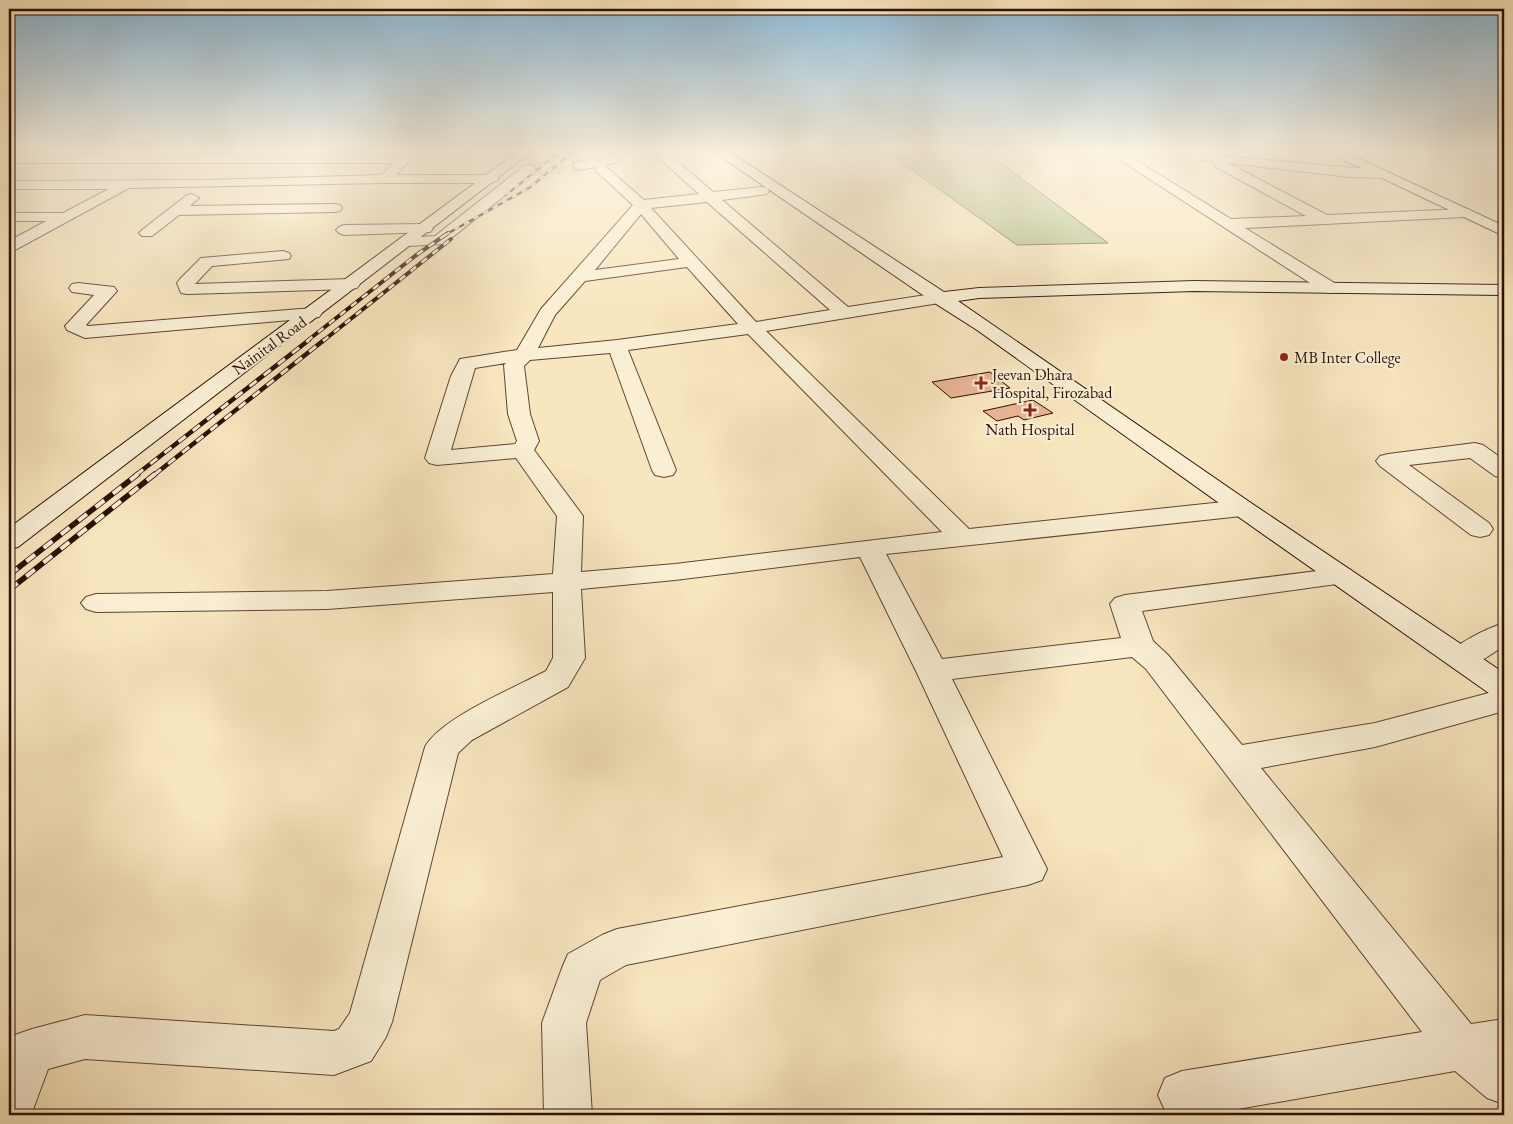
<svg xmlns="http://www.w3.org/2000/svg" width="1513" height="1124" font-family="'EB Garamond',serif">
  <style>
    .green { fill: #b9c695; stroke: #726a4e }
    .water { fill: #a0beba; stroke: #717872 }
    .building { fill: #e8b495; stroke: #2a0f06 }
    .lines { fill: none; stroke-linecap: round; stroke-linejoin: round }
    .street-tunnel { stroke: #d9c6a3; stroke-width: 14; stroke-dasharray: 14 7; stroke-linecap: butt }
    .street-casing { stroke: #5e4534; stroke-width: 2 }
    .secondary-casing { stroke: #2a0f06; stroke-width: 2 }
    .street { fill: #faefd5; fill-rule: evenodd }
    .secondary { fill: #faefd5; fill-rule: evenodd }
    .rail-far3-casing { stroke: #2a0f06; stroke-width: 2.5 }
    .rail-far2-casing { stroke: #2a0f06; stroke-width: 4 }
    .rail-far1-casing { stroke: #2a0f06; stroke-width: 4.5 }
    .rail-casing { stroke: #2a0f06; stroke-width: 5.5 }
    .rail-far3 { stroke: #faefd5; stroke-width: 2; stroke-dasharray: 5.5; stroke-linecap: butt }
    .rail-far2 { stroke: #faefd5; stroke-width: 2.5; stroke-dasharray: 7; stroke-linecap: butt }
    .rail-far1 { stroke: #faefd5; stroke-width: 3; stroke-dasharray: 9; stroke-linecap: butt }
    .rail { stroke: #faefd5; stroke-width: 4; stroke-dasharray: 11; stroke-linecap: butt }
    .poi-dot { fill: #8f2418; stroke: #faefd5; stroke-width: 2 }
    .labels { text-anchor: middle; stroke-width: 4; stroke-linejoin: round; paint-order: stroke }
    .far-street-label { font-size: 16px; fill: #2a0f06; stroke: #faefd5 }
    .far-poi-label { font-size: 16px; fill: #2a0f06; stroke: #faefd5; text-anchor: start }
  </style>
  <rect width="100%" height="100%" fill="#f8e6bf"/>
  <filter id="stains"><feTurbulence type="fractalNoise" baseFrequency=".004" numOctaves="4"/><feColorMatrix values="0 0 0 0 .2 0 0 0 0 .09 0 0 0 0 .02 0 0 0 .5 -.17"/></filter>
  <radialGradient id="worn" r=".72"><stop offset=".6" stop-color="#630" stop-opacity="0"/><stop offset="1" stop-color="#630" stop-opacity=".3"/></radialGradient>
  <path class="green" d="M983 150 1108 243 1017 245 887 152Z"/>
  <path class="water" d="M1471 149H1504V161L1465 151Z"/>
  <g class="building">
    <path d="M990 372 1010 388 951 398 932 382Z"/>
    <path d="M1033 400 1053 413 1024 420 1018 416 997 421 983 411Z"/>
  </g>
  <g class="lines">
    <path class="street-tunnel" d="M529 169 579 166"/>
    <g class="street-casing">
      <g id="street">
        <path d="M60 149H76L65 156 405 155 411 159 396 175H492L499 179 492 183H385L129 188 15 250 9 252V241L46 221H9V213H63L109 189H9V181L208 180 381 175 394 163H9V155L46 156Z"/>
        <path d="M619 149H635L614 163 604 165 644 200 699 194 649 149H663L713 192 762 187 767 188 769 191 767 194 722 200 848 307 939 293 945 294 948 298 945 302 939 303 766 331 969 529 1242 500 1251 503 1255 508 1251 513 1242 516 886 554 942 659 1121 638 1110 604 1115 598 1125 595 1341 568 1351 570 1355 576 1351 582 1142 611 1153 641 1168 655 1242 745 1375 723 1504 689V711L1375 747 1261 768 1471 1024 1504 1019V1104L1487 1098 1455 1071 1215 1113 1216 1115H1167L1158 1095 1165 1078 1182 1071 1422 1032 1146 669 1132 657 952 679 1047 869 1042 880 1028 885 626 965 600 980 586 1023 592 1115H544L542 1023 562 968 568 954 602 935 617 929 1003 857 916 671 860 557 675 580 581 589 585 658 568 687 472 740 458 753 392 1022 386 1037 371 1061 334 1075 85 1059 48 1069 31 1115H9V1037L32 1029 85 1015 334 1031 339 1029 350 1013 425 747C441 718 514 688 546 671L553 658V592L327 609 96 612 86 609 81 603 86 597 96 594 327 591 553 574 557 516 516 458 437 465 429 463 425 458 451 376 460 359 517 350 541 309 633 205 596 171V167L579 170 573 166 574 163 606 157ZM707 202 830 310 756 322 651 208ZM641 214 679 259 595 270ZM687 267 738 324 617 340 538 348 555 315 585 281ZM748 334 942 532 675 564 581 572 583 516 534 450 539 441 530 414 524 366 530 360 610 353 652 470 655 475 664 477 673 475 676 470 628 350ZM506 363 504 365 508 414 517 441 515 444 451 450 475 368Z"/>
        <path d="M1103 149H1118L1231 219 1306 216 1216 167 1214 164 1215 162 1202 160 1200 157 1202 154 1387 171 1389 174 1387 177 1382 178 1350 177 1228 163 1327 215 1465 209 1470 210 1472 213 1470 216 1465 217 1245 228 1336 284 1339 288 1336 292 1330 293 1324 292Z"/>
        <path d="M529 165 534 166 535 169 534 172 444 244 409 246 404 244 401 241 404 238 435 236 524 166Z"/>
        <path d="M192 194 199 198 190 206 335 204 340 205 342 208 340 211 335 212 179 215 152 236H142L139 233 142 230 187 195Z"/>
        <path d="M425 224 430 226 433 229 430 232 344 235 339 233 336 230 339 227 344 225Z"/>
        <path d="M283 251 289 253 291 256 289 259 212 266 195 284 351 279 357 280 360 284 357 288 351 289 187 294 181 293 177 283 180 279 201 258Z"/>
        <path d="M78 283 114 287 117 291 86 325 88 326 313 308 319 309 322 313 319 317 313 318 85 338 67 330 65 326 94 295 72 292 69 288 72 284Z"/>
        <path d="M1475 443 1483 445 1504 460V478L1495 476 1470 458 1409 465 1489 523 1493 529 1489 535 1480 537 1471 535 1380 466 1376 461 1380 456 1388 454Z"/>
        <path d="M1504 623V646C1486 657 1472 671 1450 665L1445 658C1454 644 1488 628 1504 623Z"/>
      </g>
    </g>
    <g class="secondary-casing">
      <g id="secondary">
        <path d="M521 149H535L18 547 9 549V528Z"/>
        <path d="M710 149H725L944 292 979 288 1194 281 1504 285V295L1194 291 979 298 958 301 1251 503 1504 673V699L1493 696 1233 513 977 330 933 302Z"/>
        <path d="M1321 149H1338L1504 226V236Z"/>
      </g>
    </g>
    <use href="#street" class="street"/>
    <use href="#secondary" class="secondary"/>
    <g class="rail-far3-casing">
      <g id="rail-far3">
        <path d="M506 195 563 149"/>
        <path d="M445 235 529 188 576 149"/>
      </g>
    </g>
    <g class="rail-far2-casing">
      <g id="rail-far2">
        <path d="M307 341 415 256 448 233"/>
        <path d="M323 341 451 239"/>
      </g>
    </g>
    <g class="rail-far1-casing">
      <g id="rail-far1">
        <path d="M136 475 309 340"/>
        <path d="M154 475 324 340"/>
      </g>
    </g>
    <g class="rail-casing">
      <g id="rail">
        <path d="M9 575 138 474"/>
        <path d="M9 590 155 474"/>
      </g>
    </g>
    <use href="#rail-far3" class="rail-far3"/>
    <use href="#rail-far2" class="rail-far2"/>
    <use href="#rail-far1" class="rail-far1"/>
    <use href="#rail" class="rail"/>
  </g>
  <linearGradient id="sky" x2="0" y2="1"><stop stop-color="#8bb8d6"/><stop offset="0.49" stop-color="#fcf4e2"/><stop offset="1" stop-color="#fcf4e2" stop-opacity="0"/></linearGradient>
  <rect width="1513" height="307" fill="url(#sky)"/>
  <g class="poi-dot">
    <circle cx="1284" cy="357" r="5"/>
    <path d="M978.5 375.5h5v5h5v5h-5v5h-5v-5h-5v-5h5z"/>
    <path d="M1027.5 402.5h5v5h5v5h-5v5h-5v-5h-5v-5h5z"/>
  </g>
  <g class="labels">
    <g class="far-street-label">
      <text transform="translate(269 345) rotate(-36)" y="6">Nainital Road</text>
    </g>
    <g class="far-poi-label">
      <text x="1294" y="363">MB Inter College</text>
      <text x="992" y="380">Jeevan Dhara<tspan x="992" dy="18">Hospital, Firozabad</tspan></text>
      <text x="1030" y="435" text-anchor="middle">Nath Hospital</text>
    </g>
  </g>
  <rect width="1513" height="1124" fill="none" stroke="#f8e6bf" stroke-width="30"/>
  <rect x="10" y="10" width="1493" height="1104" fill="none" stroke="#2a0f06" stroke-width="2.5"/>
  <rect x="15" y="15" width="1483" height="1094" fill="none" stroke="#2a0f06"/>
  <rect width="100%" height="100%" filter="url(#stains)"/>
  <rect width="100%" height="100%" fill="url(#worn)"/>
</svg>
